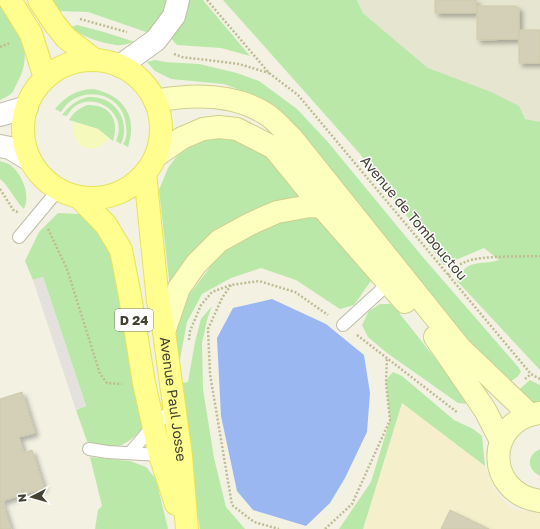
<svg xmlns="http://www.w3.org/2000/svg" width="540" height="529" font-family="'Golos Text',sans-serif">
  <style>
    .residential { fill: #e6e5d0 }
    .commercial { fill: #f5efcb }
    .green { fill: #bae8a9 }
    .sand { fill: #f5f9bb }
    .parking { fill: #e2e1db }
    .water { fill: #9bb7f2 }
    .building { fill: #d3d0b7; stroke: #cecaaa; filter: url(#shadow) }
    .lines { fill: none; stroke-linecap: round; stroke-linejoin: round }
    .service-casing { stroke: #c0bea7; stroke-width: 14 }
    .minor-casing { stroke: #c0bea7; stroke-width: 24 }
    .tertiary-casing { stroke: #c0bea7; stroke-width: 24 }
    .secondary-casing { stroke: #cfd08e; stroke-width: 24 }
    .primary-casing { stroke: #e7e35b; stroke-width: 24 }
    .path { stroke: #bfbc95; stroke-width: 2.5; stroke-dasharray: 2 2; stroke-linecap: butt }
    .service { stroke: #fff; stroke-width: 12 }
    .minor { stroke: #fff; stroke-width: 22 }
    .tertiary { stroke: #fff; stroke-width: 22 }
    .secondary { stroke: #fdffbf; stroke-width: 22 }
    .primary { stroke: #fffe8e; stroke-width: 22 }
    .labels { text-anchor: middle; stroke-width: 3; stroke-linejoin: round; paint-order: stroke }
    .shield { fill: #fff; stroke: #7b7a70; stroke-width: 1 }
    .shield-label { font-size: 13px; font-weight: bold; fill: #434132 }
    .street-label { font-size: 14px; fill: #434132; stroke: #fff }
  </style>
  <defs>
    <filter id="shadow"><feDropShadow dx="3.5" dy="3.5" stdDeviation="2" flood-color="#0004"/></filter>
  </defs>
  <rect width="100%" height="100%" fill="#f2f1e2"/>
  <path class="residential" d="M357 0H540V126L428 68 363 13Z"/>
  <path class="commercial" d="M402 403 485 466 495 491 513 509 540 513V529H363Z"/>
  <g class="green">
    <path d="M0 0C17 25 35 51 18 81 12 94 13 94 0 100Z"/>
    <path d="M50 0H167L165 13 149 33 88 12 57 11Z"/>
    <path d="M184 0H203L250 56 221 48 177 45 169 36Z"/>
    <path d="M223 0H357L363 13 428 68 491 92 519 106 525 119 540 122V370L457 281 456 277C473 258 478 266 499 260L484 248 444 265 360 154Z"/>
    <path d="M77 25 104 32 135 42C129 43 122 46 116 45 101 43 82 37 71 27Z"/>
    <path d="M155 60 165 62 199 64 237 73 259 81 297 109 327 141 421 255 519 368 521 372 517 377 505 385 273 108 248 93 224 84 171 79 155 71 147 62Z"/>
    <path d="M93 89C124 95 138 117 128 147L123 144C127 139 127 132 126 126 124 91 78 83 61 112L55 109C66 96 76 90 93 89Z"/>
    <path d="M88 97C95 97 103 98 109 102 123 111 128 129 121 144L116 141C131 109 83 85 67 116L62 115C70 105 76 100 88 97Z"/>
    <path d="M87 105C109 104 120 119 113 141L98 129 69 120C74 112 78 109 87 105Z"/>
    <path d="M235 136 255 145 281 169 307 203 271 207 170 288 159 190 168 168 180 152 195 141 211 137Z"/>
    <path d="M0 161C3 162 6 163 9 164 22 173 31 195 24 209 15 201 10 187 0 179Z"/>
    <path d="M58 213 80 214 94 223 110 251 121 286 146 425C140 431 134 438 127 442 116 450 98 447 87 441L76 410 86 406 43 277 33 280 25 261 39 232Z"/>
    <path d="M318 216 375 275 354 305 340 309 296 280 261 268 231 278 202 294 187 322 180 359 175 362 174 354 177 327 189 295 208 270 219 252 236 242 283 220Z"/>
    <path d="M380 304H392L446 372 469 404 458 403 387 353 368 337 362 325 369 311Z"/>
    <path d="M212 306 207 320 202 343 203 389 214 458 226 507 245 529H200L176 384 188 382 195 342 201 319Z"/>
    <path d="M393 372 402 376 454 420 473 429 482 436 485 466 402 403 363 529H339L371 482 390 420 386 380Z"/>
    <path d="M530 380 540 385V408L514 394Z"/>
    <path d="M540 449V476C527 470 526 455 540 449Z"/>
    <path d="M90 457 130 461 146 467 156 479 168 529H95L98 510 102 506Z"/>
  </g>
  <path class="sand" d="M74 122 98 129 109 138C94 159 68 146 74 122Z"/>
  <path class="parking" d="M43 277 86 406 76 410 33 280Z"/>
  <path class="water" d="M272 299 326 324 364 355 370 393 367 432 345 478 330 503 306 526 253 510 237 491 221 416 217 338 233 308Z"/>
  <g class="building">
    <path d="M435 0H476L477 13H435Z"/>
    <path d="M477 6H515L519 8V39L477 40Z"/>
    <rect x="519" y="30" width="21" height="33"/>
    <path d="M22 392 35 433 19 437 24 453 32 450 44 488 2 501 11 529H0V399Z"/>
    <path d="M450 510 489 529H441Z"/>
  </g>
  <g class="lines">
    <g class="service-casing">
      <g id="service">
        <path d="M19 237 58 190"/>
        <path d="M343 325 389 283"/>
        <path d="M89 449 108 452 160 455"/>
        <path d="M130 453 154 425 175 408"/>
      </g>
    </g>
    <g class="minor-casing">
      <path id="minor" d="M120 66 156 40 174 16 178 0"/>
    </g>
    <g class="tertiary-casing">
      <g id="tertiary">
        <path d="M0 115 27 107"/>
        <path d="M0 146 10 148 30 160"/>
      </g>
    </g>
    <g class="secondary-casing">
      <g id="secondary">
        <path d="M155 101C192 94 233 93 266 114 275 119 283 130 291 137L460 348 529 414"/>
        <path d="M156 156 182 138 203 129 219 127 237 129 274 148 322 207 405 302"/>
        <path d="M164 332 179 288 196 264 219 241 252 223 277 212 310 206 322 207"/>
        <path d="M435 337 485 410 501 441"/>
        <path d="M540 413C485 420 484 493 540 501"/>
      </g>
    </g>
    <g class="primary-casing">
      <g id="primary">
        <path d="M10 0 31 34 45 78"/>
        <path d="M39 0 54 23 66 38 95 60"/>
        <circle cx="92" cy="129" r="69"/>
        <path id="s1" d="M145 173 158 301 164 332 181 456 187 529"/>
        <path d="M80 198 106 225 121 250 130 296 144 383 160 455 176 504"/>
      </g>
    </g>
    <g class="path">
      <path d="M207 0 269 73 298 95 531 374 540 379"/>
      <path d="M80 19 127 32"/>
      <path d="M0 47 10 43"/>
      <path d="M174 54 182 57 239 64 269 73"/>
      <path d="M0 189 14 211 18 212"/>
      <path d="M48 229 67 269 100 374 107 383 122 384"/>
      <path d="M448 275C453 270 459 264 465 262 481 255 522 257 540 256"/>
      <path d="M231 285 222 298 208 329 210 374 232 505 254 522 279 529"/>
      <path d="M357 335 458 413"/>
      <path d="M189 340 190 331 201 305 212 292 231 285 259 281 295 292 328 315"/>
      <path d="M525 379 531 374"/>
      <path d="M325 529 352 504 390 420 386 383 387 358"/>
    </g>
    <use href="#service" class="service"/>
    <use href="#minor" class="minor"/>
    <use href="#tertiary" class="tertiary"/>
    <use href="#secondary" class="secondary"/>
    <use href="#primary" class="primary"/>
  </g>
  <g class="labels">
    <rect class="shield" x="115" y="309" width="38" height="22" rx="3"/>
    <g class="shield-label">
      <text x="134" y="325">D 24</text>
    </g>
    <g class="street-label">
      <text transform="translate(414 218) rotate(50)" y="5">Avenue de Tombouctou</text>
      <text dy="5" stroke="none"><textPath href="#s1" startOffset="228">Avenue Paul Josse</textPath></text>
    </g>
  </g>
  <g transform="translate(32 497) rotate(264)" stroke="#ffffff" stroke-width="3" paint-order="stroke">
  <path d="M0-3L7 15L0 10L-7 15Z" fill="#434132"/>
  <text y="-6" font-size="11" font-weight="bold" text-anchor="middle" fill="#434132">N</text>
  </g>
</svg>
